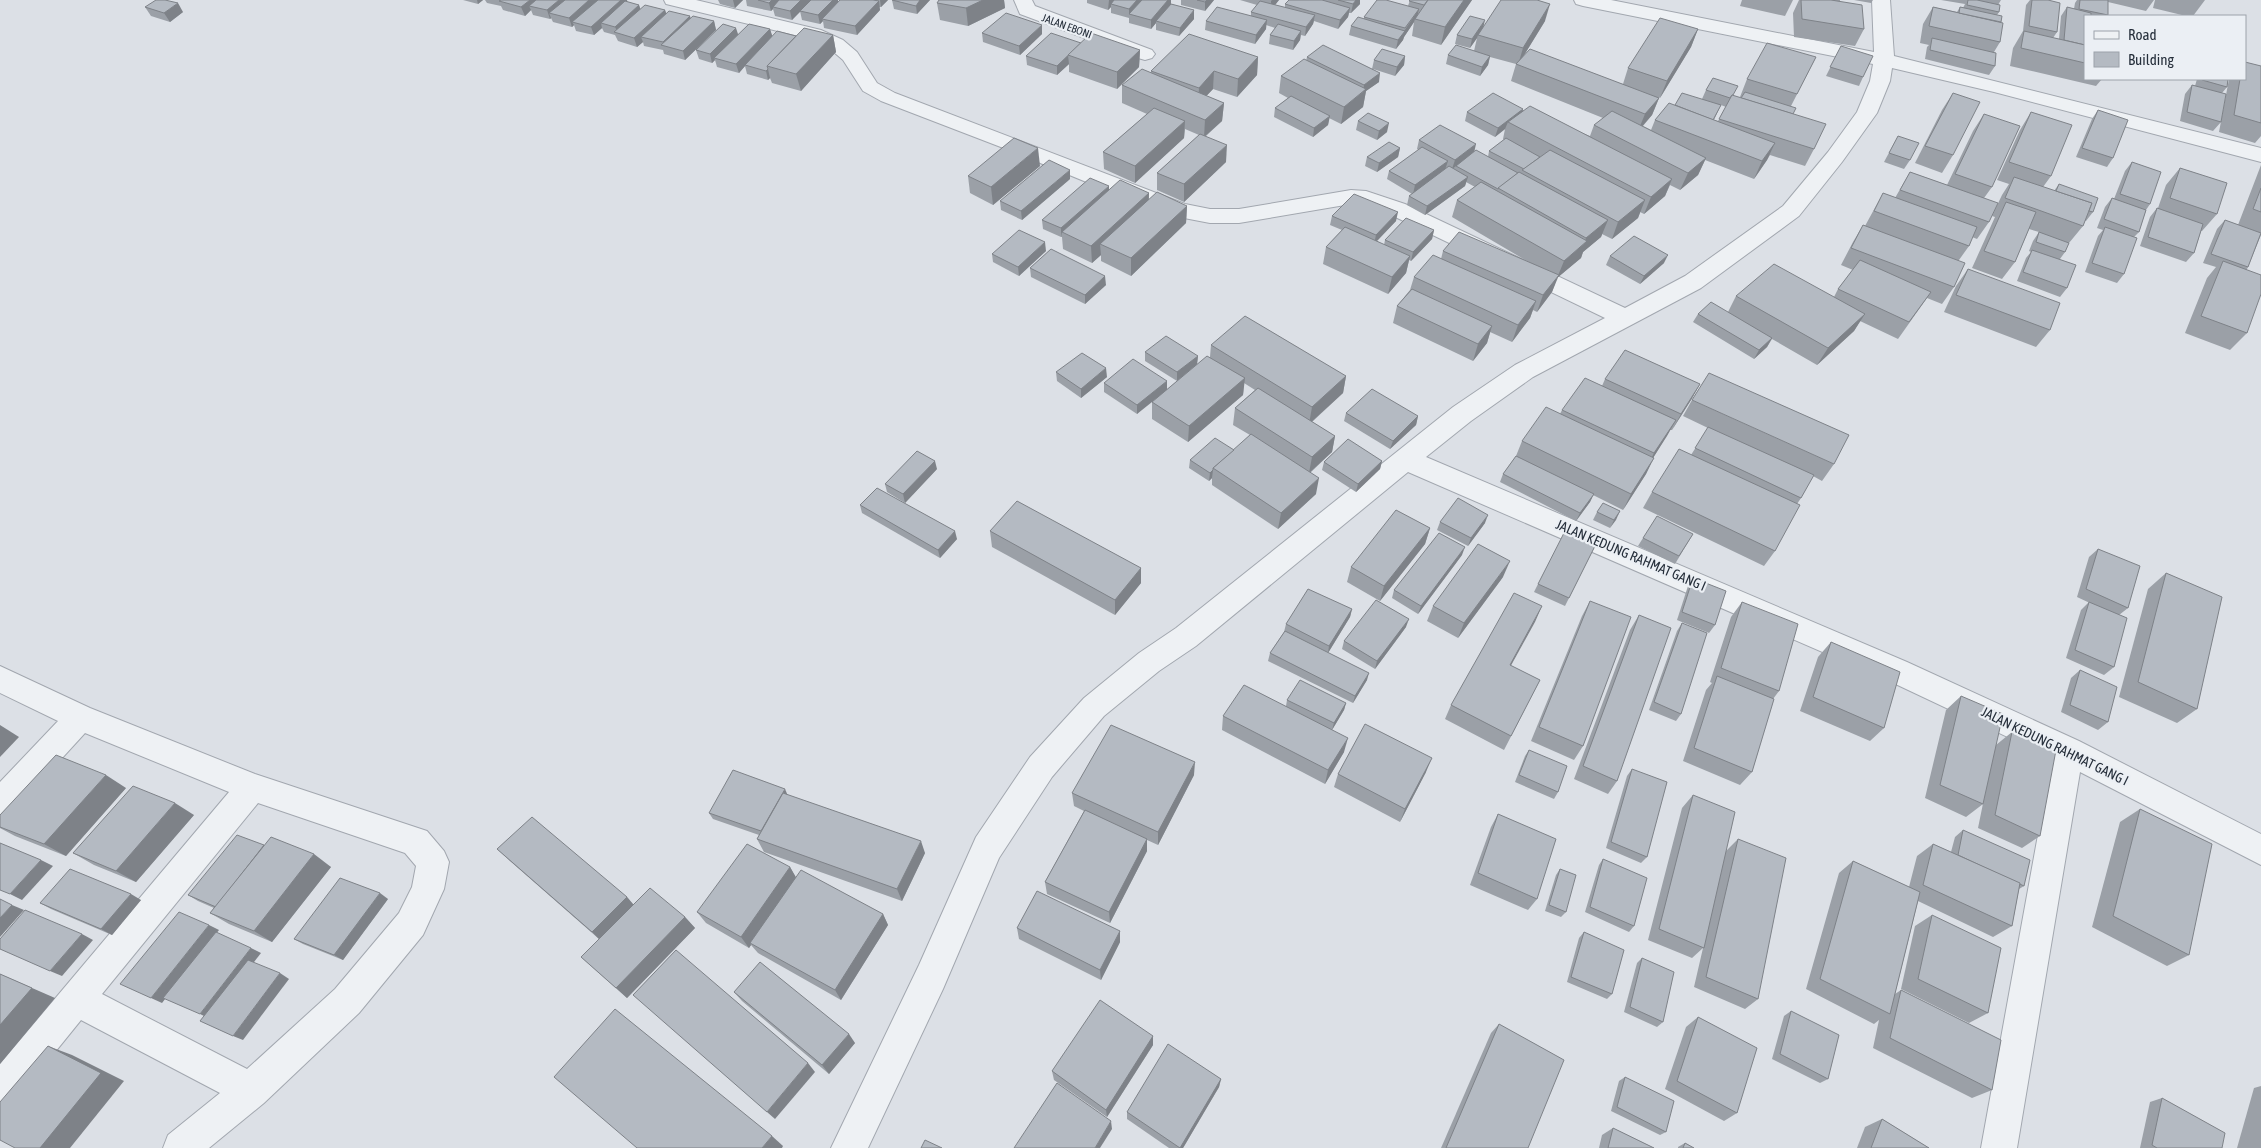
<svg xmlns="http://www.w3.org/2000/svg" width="2261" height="1148" font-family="'Asap Condensed',sans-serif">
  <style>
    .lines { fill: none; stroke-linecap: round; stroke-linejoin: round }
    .minor-casing { stroke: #a2a7af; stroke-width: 2 }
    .minor { fill: #eef1f4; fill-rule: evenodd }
    .wall { fill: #9ba0a7; fill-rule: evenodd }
    .shaded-wall { fill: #7e8288 }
    .building { fill: #b4bac2; stroke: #7e8288 }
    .labels { text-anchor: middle; stroke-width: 4.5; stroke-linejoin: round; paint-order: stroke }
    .far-street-label { font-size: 11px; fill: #262f3b; stroke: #ebeff4 }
    .street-label { font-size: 14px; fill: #262f3b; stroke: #ebeff4 }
  </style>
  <rect width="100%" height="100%" fill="#dce0e6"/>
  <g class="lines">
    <g class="minor-casing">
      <g id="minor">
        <path d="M664 0H696L821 30 843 40 857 52 877 83 895 93 1185 204 1210 209H1239L1351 190 1366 191 1405 204 1625 308 1685 276 1783 206 1828 152 1857 112 1870 81 1873 64 1583 6 1576 4 1574 0H1611L1874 52 1872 0H1890L1894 56 2261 148V162L1994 92 1892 68 1890 81 1877 113 1842 162 1799 216 1701 288 1533 377 1471 421 1426 457 1907 662 2079 741 2261 834V865L2080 772 2017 1148H1981L2052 758 1887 680 1408 472 1196 646 1159 671 1104 716 1052 777 999 858 943 989 868 1148H831L919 965 976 837 1030 757 1084 698 1139 653 1176 628 1453 407 1515 365 1605 318 1389 214 1364 205 1351 204 1239 223H1210L1184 218 1152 209 1006 149 881 101 863 91 843 60 829 48 807 38 666 4Z"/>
        <path d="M1014 0H1032L1035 6 1152 50 1155 54 1152 58 1145 60 1138 58 1020 14Z"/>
        <path d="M0 666 90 708 255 774 427 831 444 851 449 862 444 889 423 935 359 1013 264 1103 209 1148H163L168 1135 220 1093 81 1020 13 1104 0 1109V1064L229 792 85 733 11 814 0 818V782L58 721 0 693ZM258 803 405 853 416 866 412 887 399 913 335 989 247 1069 102 994Z"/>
      </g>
    </g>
    <use href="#minor" class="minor"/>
  </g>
  <g class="wall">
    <path d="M463 0H483L478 4Z"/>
    <path d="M485 0H627V2L639 5 640 9 665 10 666 13 690 16V18L714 21 716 30 685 60 664 54 663 50 644 46 643 42 637 47 618 41 615 35 604 32 602 28 594 35 576 31 574 25 572 27 553 22 551 18 550 19 533 15 531 10 525 16 503 10 501 6 487 3Z"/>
    <path d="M718 0H743L735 8 720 4Z"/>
    <path d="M746 0H838V2L840 0H888L881 7H879L880 10 857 35 824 28 823 21 820 24 802 20 800 11 792 20 775 16 773 9 771 11 747 6Z"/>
    <path d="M892 0H930L917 14 894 9Z"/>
    <path d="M939 0H1004L1005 8 968 26 940 20 937 3Z"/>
    <path d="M1087 0H1171V4L1194 19 1179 36 1156 30V23L1151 29 1129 23V17V18L1111 13V7L1108 10 1087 3Z"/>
    <path d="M1181 0H1214L1205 11 1181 5Z"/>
    <path d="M1240 0H1279L1275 5 1285 8V4L1289 0H1360V4L1351 13H1349L1348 17 1338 29 1314 21 1313 24 1305 36 1301 35 1300 40 1293 50 1269 44 1270 35 1275 28 1266 25V29L1255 44 1205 30 1206 21 1251 16V12L1257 5Z"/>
    <path d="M1410 0H1472L1441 45 1412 36 1414 22 1404 37 1403 40 1396 49 1349 35 1351 26 1364 19V17L1408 6Z"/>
    <path d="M1742 0H1793L1785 16 1740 6Z"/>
    <path d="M1799 0H1840V1L1864 29 1855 46 1794 37 1793 13Z"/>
    <path d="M1854 0H1873L1871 3Z"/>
    <path d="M1941 0H2001L1998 5 1999 12 1997 15 2000 42 1994 52 1995 66 1989 75 1925 59 1927 47 1929 45 1920 43 1923 24 1933 7 1957 12 1960 7 1963 8 1965 4Z"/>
    <path d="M2030 0H2048L2057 32 2053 38 2059 39 2061 16 2067 7 2074 9 2075 3 2077 0H2154L2146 11 2108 2V15L2107 16H2085V79H2102L2096 86 2010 66 2013 48 2023 31 2026 5Z"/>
    <path d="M2155 0H2205L2193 16H2186L2153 8Z"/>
    <path d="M145 7 183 12 170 22 151 16Z"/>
    <path d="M1545 21 1523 57 1623 84 1628 68 1698 29 1691 47 1660 98 1658 97 1659 98 1652 115 1643 126 1651 130 1655 120 1675 105 1702 99 1706 90 1734 96 1741 98 1742 97H1740L1747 79 1816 57 1791 106 1793 114 1814 149 1805 166 1770 155 1767 160 1754 179 1705 160 1698 175 1680 190 1670 185 1665 196 1644 214 1640 212 1638 218 1612 239 1602 234 1601 237 1583 252 1581 258 1557 278 1552 292 1537 312 1533 310 1530 318 1512 342 1490 332 1487 343 1473 361 1393 323 1397 306 1410 290 1414 277 1441 259 1443 251 1532 264 1452 217 1457 200 1475 187 1466 182 1465 186 1425 215 1407 205 1409 196 1412 194 1387 179 1389 171 1419 150 1417 149 1419 140 1474 152 1488 157 1489 151 1504 140 1503 139 1505 129 1495 137 1465 121 1467 112 1523 110 1590 136 1594 125 1603 118 1511 81 1516 64 1490 57 1488 65 1480 76 1446 64 1448 55 1474 51 1477 38 1470 48 1455 44 1457 35 1484 26ZM1721 105 1726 107 1718 121 1714 120Z"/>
    <path d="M770 29 772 37 833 35 836 52 801 91 772 83 770 78 768 80 747 74 745 66 739 73 717 67 715 60 712 63 699 59 696 50 738 34Z"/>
    <path d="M982 33 1042 34 1020 55 983 42Z"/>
    <path d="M1081 43 1140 50 1139 67 1117 89 1069 72V64L1057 75 1027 65 1026 56Z"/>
    <path d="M1841 46 1863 77 1859 86 1826 76Z"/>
    <path d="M1405 56 1404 65 1395 76 1373 69 1379 82 1366 91 1363 107 1341 124 1329 118 1328 125 1313 137 1274 117 1275 108 1288 98 1279 93 1281 76 1306 61 1307 57 1372 69 1374 60Z"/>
    <path d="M1258 57 1257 75 1237 97 1213 89 1206 96 1224 103 1222 121 1206 136 1226 162 1184 202 1157 190V173L1199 135 1185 129 1184 138 1135 183 1104 169 1103 152 1147 114 1122 103V85L1151 73V71Z"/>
    <path d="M2261 66V136L2255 143 2219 132 2229 79H2245Z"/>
    <path d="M2197 79H2228L2227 87 2222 93 2221 122 2213 131 2180 121 2185 94 2192 85 2195 86Z"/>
    <path d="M1953 93V155L1942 173 1915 163 1942 110Z"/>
    <path d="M2098 110 2113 158 2107 167 2076 157 2092 119Z"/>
    <path d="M2031 112 2051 176 2043 187 2054 191 2059 184 2093 212 2086 221H2085L2083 226 2069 243 2065 252 2060 259 2067 288 2060 297 2017 281 2026 258 2031 252 2029 251 2033 241 2039 232 2029 229 2015 262 2002 279 1972 268 1995 217 1992 216 2002 195 2009 184 1997 180 2020 130Z"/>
    <path d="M1984 114 1992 187 1984 198 1989 222 1977 239 1972 237 1969 246 1959 260 1954 287 1942 304 1927 298 1898 339 1860 321 1854 331 1817 365 1772 339 1767 347 1754 359 1693 322 1698 314 1728 312 1736 296 1834 297 1838 289 1853 270 1841 265 1853 242 1863 225 1865 226 1883 193 1895 198 1910 172 1947 185 1973 131Z"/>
    <path d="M1358 121 1387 132 1377 140 1356 130Z"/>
    <path d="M1898 136 1910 160 1904 169 1884 162Z"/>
    <path d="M1400 148 1398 157 1377 172 1365 166 1367 157Z"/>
    <path d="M2132 162 2150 204 2146 210 2139 232 2134 237 2124 274 2117 283 2085 272 2098 236 2103 230 2097 228 2105 207 2112 198 2114 199 2125 171Z"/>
    <path d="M2261 165V235L2248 267 2247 269V333L2230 350 2185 333 2207 278 2216 267 2203 263 2217 229 2225 220 2238 225Z"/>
    <path d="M1040 166 993 205 970 193 968 176Z"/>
    <path d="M2180 168 2217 214 2202 231H2201L2194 253 2186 262 2140 246 2150 217 2157 208H2158L2166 185Z"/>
    <path d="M1070 179 1022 220 1001 210 1000 201Z"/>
    <path d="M1109 190 1149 193V200L1187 206 1186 223 1131 276 1101 261V255L1092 263 1063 249 1062 237H1061L1043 229 1042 220Z"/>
    <path d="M1332 216 1396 221 1377 241 1384 245 1385 240 1434 230 1432 239 1411 261 1409 260 1406 273 1388 294 1323 264 1326 247 1342 230 1330 225Z"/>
    <path d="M1046 251 1019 276 993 262 992 254Z"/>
    <path d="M1610 256 1664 263 1640 284 1606 265Z"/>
    <path d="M1030 268 1106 285 1085 304 1031 277Z"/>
    <path d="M1968 269 2050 330 2036 347 1944 312 1956 286Z"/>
    <path d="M1211 345 1346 376 1343 393 1312 422 1335 436 1332 452 1310 473 1316 494 1278 529 1212 485V478L1209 481 1189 468 1190 460 1234 450 1250 435 1233 425 1235 408 1255 390 1244 383 1243 395 1188 442 1152 419V402L1177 381 1145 361V352L1198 356 1197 364 1210 357Z"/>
    <path d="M1056 372 1107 377 1081 398 1057 381Z"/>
    <path d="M1605 379 1700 384 1691 400 1672 430H1670L1653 458 1646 474 1623 510 1593 495 1590 502 1576 521 1500 482 1503 474 1516 456 1522 441 1560 414 1562 410 1602 386Z"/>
    <path d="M1167 381 1137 414 1104 392V383Z"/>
    <path d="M1692 400 1834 464 1822 481 1813 476 1801 498 1797 504 1775 551 1764 566 1643 508 1652 492 1691 455 1708 428 1683 416Z"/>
    <path d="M1346 413 1418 416 1416 425 1390 449 1344 421Z"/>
    <path d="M1382 461 1380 469 1356 492 1322 470 1324 462Z"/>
    <path d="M937 469 905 503 887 492 885 484Z"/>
    <path d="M860 505 957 539 940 558 862 513Z"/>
    <path d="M1620 511 1610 528 1593 520 1597 512Z"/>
    <path d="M1440 522 1485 523 1468 546 1437 530Z"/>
    <path d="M1430 528 1425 544 1380 601 1347 582 1351 567Z"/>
    <path d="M990 531 1141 568V583L1115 615 992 547Z"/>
    <path d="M1693 534 1675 564 1638 546 1643 538Z"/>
    <path d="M1596 544 1565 606 1534 592 1538 584Z"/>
    <path d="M2098 549 2128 608 2119 615 2114 667 2104 675 2066 658 2081 610 2089 602 2092 604 2077 597 2089 557Z"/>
    <path d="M1462 555 1418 614 1392 598 1394 590Z"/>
    <path d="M2166 573 2197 709 2177 723 2119 697 2148 589Z"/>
    <path d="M1503 577 1458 638 1427 621 1433 606Z"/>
    <path d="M1693 578 1715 625 1709 633 1677 620 1688 586Z"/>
    <path d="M1590 601 1583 746 1574 760 1531 741 1582 616Z"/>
    <path d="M1742 602 1779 691 1773 699 1752 772 1740 785 1683 761 1706 690 1712 683 1710 682 1731 617Z"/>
    <path d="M1542 606 1510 666 1540 680 1504 750 1445 719 1451 705Z"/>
    <path d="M1352 609 1350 617 1328 653 1367 680 1353 703 1268 661 1270 653 1284 632 1286 624Z"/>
    <path d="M1639 615 1617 781 1608 794 1574 779 1630 630Z"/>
    <path d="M1682 623 1681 714 1676 721 1649 710 1677 631Z"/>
    <path d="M1406 627 1375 669 1342 649 1344 641Z"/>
    <path d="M1831 642 1884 728 1870 741 1800 711 1818 657Z"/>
    <path d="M2080 670 2108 722 2098 730 2061 712 2071 678Z"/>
    <path d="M1961 696 1996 745 2012 732 2040 836 2022 848 1978 828 1988 779 1983 804 1966 817 1925 798 1946 710Z"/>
    <path d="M1287 700 1346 703 1344 710 1332 730 1344 752 1325 784 1222 730 1223 716 1286 706Z"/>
    <path d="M1529 750 1558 792 1554 799 1515 782 1525 756Z"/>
    <path d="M1632 769 1647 857 1641 863 1606 848 1627 776Z"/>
    <path d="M1426 772 1400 822 1334 787 1338 774Z"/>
    <path d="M1194 775 1158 845 1147 840V851L1110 923 1047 894 1045 882 1084 811 1074 806 1072 793Z"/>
    <path d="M126 788 66 856 15 836 0 828V815Z"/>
    <path d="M788 795 925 853 902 901 764 852 757 839 759 835 713 819 709 813Z"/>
    <path d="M1693 795 1726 851 1738 839 1758 999 1745 1009 1694 987 1703 948 1692 958 1648 940 1682 808Z"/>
    <path d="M2140 809 2189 955 2167 966 2092 927 2120 822Z"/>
    <path d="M1498 814 1537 899 1528 910 1470 885 1491 827Z"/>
    <path d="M194 815 136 882 94 865 73 853Z"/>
    <path d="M1963 830 2024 886 2019 889 2012 926 1993 937 1918 901 1895 994 1901 990 1992 1090 1972 1098 1873 1048 1879 1020 1874 1024 1806 989 1839 873 1853 861 1909 887 1917 856 1933 844 1951 852 1955 837Z"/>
    <path d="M264 845 331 867 272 942 229 924 210 913 214 908 198 901 188 895Z"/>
    <path d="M497 849 627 897 633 904 685 917 695 928 627 998 581 957 599 939 510 861Z"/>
    <path d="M1603 859 1634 926 1629 932 1585 912 1599 865Z"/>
    <path d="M790 867 796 878 883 914 888 925 841 1000 758 953 751 945 749 948 706 923 697 912Z"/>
    <path d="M1560 869 1566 912 1561 917 1545 911 1556 875Z"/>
    <path d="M388 899 343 960 303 944 294 939Z"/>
    <path d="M141 900 112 935 51 909 40 903Z"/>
    <path d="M1932 915 1988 1013 1969 1023 1901 989 1915 926Z"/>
    <path d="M1017 928 1120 931V942L1101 980 1019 939Z"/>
    <path d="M1584 932 1612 994 1607 999 1567 982 1579 938Z"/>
    <path d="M1642 958 1663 1022 1657 1027 1624 1012 1637 963Z"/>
    <path d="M734 992 855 1043 829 1074 742 1001Z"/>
    <path d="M1791 1011 1828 1079 1820 1083 1772 1059 1784 1016Z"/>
    <path d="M1698 1017 1737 1113 1724 1121 1665 1089 1686 1027Z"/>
    <path d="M1499 1024 1528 1148H1441L1491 1033Z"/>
    <path d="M1153 1036V1045L1107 1117 1054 1080 1052 1071Z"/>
    <path d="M1625 1077 1666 1132 1660 1135 1611 1111 1619 1081Z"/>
    <path d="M1221 1079 1219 1087 1183 1148H1169L1127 1119V1112Z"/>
    <path d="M2261 1086V1148H2237L2254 1088Z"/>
    <path d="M2162 1098 2222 1148H2140L2150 1102Z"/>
    <path d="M1882 1119 1929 1148H1857L1865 1127Z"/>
    <path d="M1613 1128 1654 1148H1599L1602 1135Z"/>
    <path d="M1685 1143 1694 1148H1678V1147Z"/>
  </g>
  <g class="shaded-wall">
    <path d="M477 0H483L478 4Z"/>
    <path d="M530 0H544L529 6 531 10 525 16 521 7Z"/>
    <path d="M559 0H573L549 13 551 18 550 19 547 10Z"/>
    <path d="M589 0H603L572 22 574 25 572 27 569 18Z"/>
    <path d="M621 0H627L628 5 601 23 602 28 594 35 591 27Z"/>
    <path d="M733 0H743L735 8Z"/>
    <path d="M772 0H783L773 7V9L771 11 769 3Z"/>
    <path d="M801 0H812L792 20 790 11Z"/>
    <path d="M833 0H838L839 5 822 19 823 21 820 24 818 15Z"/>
    <path d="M880 0H888L881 7Z"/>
    <path d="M920 0H930L917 14 916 6Z"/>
    <path d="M983 0H1004L1005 8 968 26 966 8Z"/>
    <path d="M1109 0H1117L1111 4V7L1108 10Z"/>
    <path d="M1137 0H1145L1129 14V18V9Z"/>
    <path d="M1168 0H1171V6L1156 21V23L1151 29V20Z"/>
    <path d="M1207 0H1214L1205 11V2Z"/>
    <path d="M1272 0H1279L1271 10V1Z"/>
    <path d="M1356 0H1360V4L1351 13 1353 4Z"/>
    <path d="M1464 0H1472L1441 45 1445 27Z"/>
    <path d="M879 1 880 10 857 35 855 26Z"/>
    <path d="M178 3 183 12 170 22 164 13Z"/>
    <path d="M1550 4 1545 21 1518 65 1523 48Z"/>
    <path d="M639 5 642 14 618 33 615 27Z"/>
    <path d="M1350 8 1348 17 1338 29 1340 20Z"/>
    <path d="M1419 9 1417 18 1415 19 1414 22 1404 37 1403 40 1396 49 1398 40Z"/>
    <path d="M665 10 668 19 641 37 643 42 637 47 634 38Z"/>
    <path d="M1194 10V19L1179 36 1180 28Z"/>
    <path d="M1315 15 1313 24 1305 36 1306 27Z"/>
    <path d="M690 16 693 25 664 46 663 42Z"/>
    <path d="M1267 20 1266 29 1255 44 1256 35Z"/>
    <path d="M1485 20 1483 29 1478 35 1477 38 1470 48 1472 39Z"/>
    <path d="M714 21 716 30 685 60 683 51Z"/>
    <path d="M1042 25V34L1020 55 1019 46Z"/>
    <path d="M736 28 739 37 714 58 715 60 712 63 710 54Z"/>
    <path d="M770 29 773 38 745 65V66L739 73 736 64Z"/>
    <path d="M1698 29 1691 47 1660 98 1667 81Z"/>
    <path d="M1301 31 1300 40 1293 50 1294 41Z"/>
    <path d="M833 35 836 52 801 91 796 74Z"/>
    <path d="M1140 50 1139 67 1117 89V72Z"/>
    <path d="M1068 55 1069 64 1057 75V66Z"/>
    <path d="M1405 56 1404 65 1395 76 1397 67Z"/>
    <path d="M1490 56 1488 65 1480 76 1482 67Z"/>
    <path d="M1258 57 1257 75 1237 97 1238 79Z"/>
    <path d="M768 69 770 78 768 80 766 71Z"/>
    <path d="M1214 71 1213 89 1198 105 1199 88Z"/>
    <path d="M1380 73 1379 82 1366 91 1363 107 1341 124 1344 107 1363 92 1364 85Z"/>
    <path d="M1659 98 1652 115 1638 131 1645 114Z"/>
    <path d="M1224 103 1222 121 1204 137 1205 120Z"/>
    <path d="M1523 109 1521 118 1508 122 1505 129 1495 137 1498 128Z"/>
    <path d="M1330 116 1328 125 1313 137 1314 128Z"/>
    <path d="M1185 121 1184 138 1135 183V166Z"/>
    <path d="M1389 123 1387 132 1377 140 1379 131Z"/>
    <path d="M1775 143 1767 160 1754 179 1762 161Z"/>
    <path d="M1476 144 1474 153 1452 169 1455 160Z"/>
    <path d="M1227 145 1226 162 1184 202V184Z"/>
    <path d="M1038 148 1040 166 993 205 991 187Z"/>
    <path d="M1400 148 1398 157 1377 172 1379 163Z"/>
    <path d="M1706 158 1698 175 1680 190 1688 173Z"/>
    <path d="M1448 161 1445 170 1413 194 1415 185Z"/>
    <path d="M1070 170V179L1022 220 1021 211Z"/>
    <path d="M1468 177 1465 186 1425 215 1427 206Z"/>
    <path d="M1672 179 1665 196 1644 214 1651 197Z"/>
    <path d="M1109 186V195L1062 232 1061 237V228Z"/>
    <path d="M1149 193 1148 210 1100 244 1101 255 1092 263 1091 246Z"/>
    <path d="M1645 200 1638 218 1612 239 1618 222Z"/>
    <path d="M1187 206 1186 223 1131 276V258Z"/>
    <path d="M1398 212 1396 221 1374 244 1376 235Z"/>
    <path d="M1608 220 1601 237 1583 252 1581 258 1557 278 1564 261 1584 244 1586 238Z"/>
    <path d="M1434 230 1432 239 1411 261 1413 252Z"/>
    <path d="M1045 242 1046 251 1019 276 1018 267Z"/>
    <path d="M1668 255 1664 263 1640 284 1644 276Z"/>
    <path d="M1410 256 1406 273 1388 294 1392 277Z"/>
    <path d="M1559 275 1552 292 1537 312 1543 295Z"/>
    <path d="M1105 276 1106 285 1085 304V295Z"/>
    <path d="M1536 301 1530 318 1512 342 1518 325Z"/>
    <path d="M1865 314 1854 331 1817 365 1828 348Z"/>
    <path d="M1492 326 1487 343 1473 361 1478 344Z"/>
    <path d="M1772 338 1767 347 1754 359 1759 350Z"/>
    <path d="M1198 356 1197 364 1177 381V372Z"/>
    <path d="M1106 368 1107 377 1081 398V389Z"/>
    <path d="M1346 376 1343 393 1309 424 1312 407Z"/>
    <path d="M1245 378 1243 395 1188 442 1189 426Z"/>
    <path d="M1167 381V390L1137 414V405Z"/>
    <path d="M1700 384 1691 400 1672 430 1681 414Z"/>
    <path d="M1418 416 1416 425 1390 449 1393 441Z"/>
    <path d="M1676 420 1667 436 1646 469 1654 453Z"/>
    <path d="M1335 436 1332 452 1309 473 1312 457Z"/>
    <path d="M1654 458 1646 474 1623 510 1631 494Z"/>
    <path d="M935 461 937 469 905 503 903 494Z"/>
    <path d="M1382 461 1380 469 1356 492 1358 484Z"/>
    <path d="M1213 470 1212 478 1209 481 1210 473Z"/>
    <path d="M1319 478 1316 494 1278 529 1281 513Z"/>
    <path d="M1594 494 1590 502 1576 521 1580 513Z"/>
    <path d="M1620 511 1616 520 1610 528 1614 520Z"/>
    <path d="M1488 515 1485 523 1468 546 1471 538Z"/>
    <path d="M1430 528 1425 544 1380 601 1384 586Z"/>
    <path d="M955 531 957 539 940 558 938 550Z"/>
    <path d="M1465 547 1462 555 1418 614 1421 606Z"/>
    <path d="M1510 561 1503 577 1458 638 1464 623Z"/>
    <path d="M1141 568V583L1115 615V600Z"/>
    <path d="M1542 606 1535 622 1503 680 1510 665Z"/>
    <path d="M1352 609 1350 617 1328 653 1329 646Z"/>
    <path d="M1409 619 1406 627 1375 669 1377 661Z"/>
    <path d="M1369 673 1367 680 1353 703 1355 696Z"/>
    <path d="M1346 703 1344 710 1332 730 1334 723Z"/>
    <path d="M0 725 19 737 0 757Z"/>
    <path d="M1348 738 1344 752 1325 784 1328 770Z"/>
    <path d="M1432 758 1426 772 1400 822 1405 809Z"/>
    <path d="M1195 762 1194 775 1158 845V832Z"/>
    <path d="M106 775 126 788 66 856 44 844Z"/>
    <path d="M785 789 788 796 761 831Z"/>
    <path d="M175 803 194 815 136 882 116 871Z"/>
    <path d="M1147 839V851L1110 923 1109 912Z"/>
    <path d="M921 841 925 853 902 901 897 889Z"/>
    <path d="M314 854 331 867 272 942 254 931Z"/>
    <path d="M41 860 53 866 22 900 10 894Z"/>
    <path d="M790 867 797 879 750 943 751 945 749 948 741 937Z"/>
    <path d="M380 893 388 899 343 960 334 955Z"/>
    <path d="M131 894 141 900 112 935 101 929Z"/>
    <path d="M627 897 637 909 603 943 592 932Z"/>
    <path d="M12 905 24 910 0 937V918Z"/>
    <path d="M883 914 888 925 841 1000 835 990Z"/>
    <path d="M685 917 695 928 627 998 616 988Z"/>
    <path d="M209 925 219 930 162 1003 151 998Z"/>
    <path d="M1120 931V942L1101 980 1100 970Z"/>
    <path d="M82 934 93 940 62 976 50 971Z"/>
    <path d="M251 948 261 953 210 1019 200 1014Z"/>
    <path d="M280 973 289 979 243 1040 233 1036Z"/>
    <path d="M0 974 55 998 0 1064Z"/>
    <path d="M849 1034 855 1043 829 1074 822 1065Z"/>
    <path d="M1153 1036V1045L1107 1117 1106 1110Z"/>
    <path d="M48 1046 72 1055 124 1081 70 1148H40Z"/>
    <path d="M808 1063 815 1072 775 1119 767 1112Z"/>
    <path d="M1221 1079 1219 1087 1183 1148H1180Z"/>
    <path d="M1111 1121 1112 1129 1100 1148H1095Z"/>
    <path d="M772 1136 783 1146 782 1148H762Z"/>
  </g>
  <g class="building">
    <path d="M156 0H165L178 3 164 13 145 7Z"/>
    <path d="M501 0H530L521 7 499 1Z"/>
    <path d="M536 0H559L547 10 529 6Z"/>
    <path d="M565 0H589L569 18 549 13Z"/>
    <path d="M598 0H621L591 27 572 22Z"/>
    <path d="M758 0H772L769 3Z"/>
    <path d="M779 0H801L790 11 773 7Z"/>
    <path d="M811 0H833L818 15 800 11Z"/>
    <path d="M840 0H873L879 1 855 26 822 19Z"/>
    <path d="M892 0H920L916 6Z"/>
    <path d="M939 0H983L966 8 937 3Z"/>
    <path d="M1114 0H1137L1129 9 1111 4Z"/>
    <path d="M1142 0H1168L1151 20 1129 14Z"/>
    <path d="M1197 0H1207L1205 2Z"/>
    <path d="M1289 0H1322L1350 8 1340 20 1285 4Z"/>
    <path d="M1338 0H1356L1353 4Z"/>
    <path d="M1377 0H1386L1419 9 1405 28 1364 17Z"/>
    <path d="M1410 0H1428L1424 5 1409 1Z"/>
    <path d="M1428 0H1464L1445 27 1415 19Z"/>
    <path d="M1501 0H1537L1550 4 1523 48 1478 35Z"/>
    <path d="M1801 0H1831L1862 5 1864 29 1802 19Z"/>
    <path d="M1968 0H1977L2000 5 1999 12 1967 5Z"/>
    <path d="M2032 0H2048L2060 3 2057 32 2029 26Z"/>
    <path d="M2080 0H2108V15L2079 9Z"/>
    <path d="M625 1 639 5 615 27 601 23Z"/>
    <path d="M1260 1 1315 15 1306 27 1251 12Z"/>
    <path d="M1171 4 1194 10 1180 28 1156 21Z"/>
    <path d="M645 5 665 10 634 38 614 32Z"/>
    <path d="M1217 7 1267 20 1256 35 1206 21Z"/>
    <path d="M1933 7 2003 23 2000 42 1929 26Z"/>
    <path d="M1960 7 2002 16 2001 22 1959 13Z"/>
    <path d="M2067 7 2091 13V16H2085V45L2064 40Z"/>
    <path d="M669 11 690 16 663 42 641 37Z"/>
    <path d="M1006 13 1042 25 1019 46 982 33Z"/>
    <path d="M693 16 714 21 683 51 661 45Z"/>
    <path d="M1470 16 1485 20 1472 39 1457 35Z"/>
    <path d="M1358 17 1405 31 1398 40 1351 26Z"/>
    <path d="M1660 18 1698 29 1667 81 1628 68Z"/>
    <path d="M723 24 736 28 710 54 696 50Z"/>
    <path d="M749 24 770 29 736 64 714 58Z"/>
    <path d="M1278 24 1301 31 1294 41 1270 35Z"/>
    <path d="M804 28 833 35 796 74 767 66Z"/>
    <path d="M777 31 796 36 767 66 768 69 766 71 745 65Z"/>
    <path d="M2024 31 2085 45V63L2021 48Z"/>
    <path d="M1051 33 1081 43 1057 66 1026 56Z"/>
    <path d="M1091 33 1140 50 1117 72 1068 55Z"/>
    <path d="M1189 34 1258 57 1238 79 1214 71 1199 88 1151 71Z"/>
    <path d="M1932 38 1996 53 1995 66 1930 50Z"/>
    <path d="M1767 43 1816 57 1797 94 1747 79Z"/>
    <path d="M1323 45 1380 73 1364 85 1307 57Z"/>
    <path d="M1456 45 1490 56 1482 67 1448 55Z"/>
    <path d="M1841 46 1873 56 1863 77 1830 67Z"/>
    <path d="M1382 49 1405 56 1397 67 1374 60Z"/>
    <path d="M1530 49 1659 98 1645 114 1516 64Z"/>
    <path d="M1304 59 1366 89 1344 107 1281 76Z"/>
    <path d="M2245 62 2261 66V123L2234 115 2240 79H2245Z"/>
    <path d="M1142 69 1224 103 1205 120 1122 85Z"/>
    <path d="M1713 78 1738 86 1733 95H1732L1730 98 1706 90Z"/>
    <path d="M2202 79H2228L2227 87 2202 80Z"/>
    <path d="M2192 85 2226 94 2221 122 2187 112Z"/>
    <path d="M1745 92 1796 108 1793 114 1741 98Z"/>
    <path d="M1493 93 1523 109 1498 128 1467 112Z"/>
    <path d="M1682 93 1721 105 1713 120 1675 105Z"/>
    <path d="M1953 93 1980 102 1953 155 1925 146Z"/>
    <path d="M1732 95 1826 124 1814 149 1719 119Z"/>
    <path d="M1291 96 1330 116 1314 128 1275 108Z"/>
    <path d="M1669 103 1775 143 1762 161 1655 120Z"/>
    <path d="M1530 106 1672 179 1651 197 1508 122Z"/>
    <path d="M1154 108 1185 121 1135 166 1103 152Z"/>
    <path d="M2098 110 2128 120 2113 158 2082 148Z"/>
    <path d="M1612 111 1706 158 1688 173 1594 125Z"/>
    <path d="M2031 112 2072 125 2051 176 2009 162Z"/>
    <path d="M1368 113 1389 123 1379 131 1358 121Z"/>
    <path d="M1984 114 2020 126 1992 187 1955 174Z"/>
    <path d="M1440 125 1476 144 1455 160 1419 140Z"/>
    <path d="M1200 134 1227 145 1184 184 1157 173Z"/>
    <path d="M1898 136 1919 143 1910 160 1889 153Z"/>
    <path d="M1014 138 1038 148 991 187 968 176Z"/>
    <path d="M1506 138 1540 157 1524 169 1489 151Z"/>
    <path d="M1389 142 1400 148 1379 163 1367 157Z"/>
    <path d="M1422 147 1448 161 1415 185 1389 171Z"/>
    <path d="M1476 150 1518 173 1498 189 1456 166Z"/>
    <path d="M1550 150 1645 200 1618 222 1522 170Z"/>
    <path d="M1049 160 1070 170 1021 211 1000 201Z"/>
    <path d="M2132 162 2161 172 2150 204 2120 194Z"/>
    <path d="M1449 166 1468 177 1427 206 1409 196Z"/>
    <path d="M2180 168 2227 183 2217 214 2170 198Z"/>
    <path d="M1519 172 1608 220 1586 238 1498 188Z"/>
    <path d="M1910 172 1998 203 1989 222 1900 190Z"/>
    <path d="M2014 177 2092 203 2083 226 2005 198Z"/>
    <path d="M1090 178 1109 186 1061 228 1042 220Z"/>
    <path d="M1120 180 1149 193 1091 246 1062 232Z"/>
    <path d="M1481 182 1587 241 1564 261 1457 200Z"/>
    <path d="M2059 184 2098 198 2093 212 2089 211 2092 203 2056 191Z"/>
    <path d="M2261 188V212L2253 209Z"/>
    <path d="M1157 192 1187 206 1131 258 1100 244Z"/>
    <path d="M1883 193 1977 227 1969 246 1874 211Z"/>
    <path d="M1354 194 1398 212 1376 235 1332 216Z"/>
    <path d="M2112 198 2146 210 2139 232 2104 219Z"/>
    <path d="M2006 202 2036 212 2015 262 1984 251Z"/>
    <path d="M2157 208 2203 224 2194 253 2148 237Z"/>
    <path d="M1406 218 1434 230 1413 252 1385 240Z"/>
    <path d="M2225 220 2261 233 2248 267 2211 254Z"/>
    <path d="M1863 225 1965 263 1954 287 1851 248Z"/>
    <path d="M1345 227 1410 256 1392 277 1326 247Z"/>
    <path d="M2105 227 2137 238 2124 274 2092 263Z"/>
    <path d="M1019 230 1045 242 1018 267 992 254Z"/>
    <path d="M1459 232 1559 275 1543 295 1443 251Z"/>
    <path d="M2039 232 2069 243 2065 252 2036 242Z"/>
    <path d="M1634 236 1668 255 1644 276 1610 256Z"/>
    <path d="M1051 249 1105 276 1085 295 1030 268Z"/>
    <path d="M2032 250 2076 265 2067 288 2023 272Z"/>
    <path d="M1433 255 1536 301 1518 325 1414 277Z"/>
    <path d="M1860 260 1931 292 1909 322 1838 289Z"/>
    <path d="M2223 261 2261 275V294L2247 333 2201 316Z"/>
    <path d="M1774 264 1865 314 1828 348 1736 296Z"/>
    <path d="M1968 269 2060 303 2050 330 1956 295Z"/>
    <path d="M1412 289 1492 326 1478 344 1397 306Z"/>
    <path d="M1711 302 1772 338 1759 350 1698 314Z"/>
    <path d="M1245 316 1346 376 1312 407 1211 345Z"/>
    <path d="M1166 336 1198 356 1177 372 1145 352Z"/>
    <path d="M1625 350 1700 384 1681 414 1605 379Z"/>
    <path d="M1082 353 1106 368 1081 389 1056 372Z"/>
    <path d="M1207 356 1245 378 1189 426 1152 402Z"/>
    <path d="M1133 359 1167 381 1137 405 1104 383Z"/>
    <path d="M1709 373 1849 435 1834 464 1692 400Z"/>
    <path d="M1585 378 1676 420 1654 453 1562 410Z"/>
    <path d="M1258 388 1335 436 1312 457 1235 408Z"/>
    <path d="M1372 389 1418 416 1393 441 1346 413Z"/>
    <path d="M1546 407 1654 458 1631 494 1522 441Z"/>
    <path d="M1708 427 1814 475 1801 498 1695 448Z"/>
    <path d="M1251 434 1319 478 1281 513 1213 468Z"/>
    <path d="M1215 438 1234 450 1213 468V470L1210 473 1190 460Z"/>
    <path d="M1348 439 1382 461 1358 484 1324 462Z"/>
    <path d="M1679 449 1800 505 1775 551 1652 492Z"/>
    <path d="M917 451 935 461 903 494 885 484Z"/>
    <path d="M1516 456 1594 494 1580 513 1503 474Z"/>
    <path d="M877 488 955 531 938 550 860 505Z"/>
    <path d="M1458 498 1488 515 1471 538 1440 522Z"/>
    <path d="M1017 501 1141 568 1115 600 990 531Z"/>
    <path d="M1603 503 1620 511 1614 520 1597 512Z"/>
    <path d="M1396 510 1430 528 1384 586 1351 567Z"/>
    <path d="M1657 516 1693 534 1679 556 1643 538Z"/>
    <path d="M1565 531 1596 544 1569 598 1538 584Z"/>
    <path d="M1439 533 1465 547 1421 606 1394 590Z"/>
    <path d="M1478 544 1510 561 1464 623 1433 606Z"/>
    <path d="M2098 549 2140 566 2128 608 2086 589Z"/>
    <path d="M2166 573 2222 597 2197 709 2138 682Z"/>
    <path d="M1693 578 1726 591 1715 625 1682 612Z"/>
    <path d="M1308 589 1352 609 1329 646 1286 624Z"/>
    <path d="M1514 593 1542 606 1510 665 1540 680 1511 736 1451 705Z"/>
    <path d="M1376 600 1409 619 1377 661 1344 641Z"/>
    <path d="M1590 601 1631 617 1583 746 1539 727Z"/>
    <path d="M1742 602 1798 624 1779 691 1721 668Z"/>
    <path d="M2089 602 2127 618 2114 667 2075 650Z"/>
    <path d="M1639 615 1671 628 1617 781 1583 766Z"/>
    <path d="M1682 623 1707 633 1681 714 1654 702Z"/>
    <path d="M1285 631 1369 673 1355 696 1270 653Z"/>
    <path d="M1831 642 1900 672 1884 728 1813 697Z"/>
    <path d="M2080 670 2117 687 2108 722 2070 705Z"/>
    <path d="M1717 676 1774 699 1752 772 1694 748Z"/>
    <path d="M1300 680 1346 703 1334 723 1287 700Z"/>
    <path d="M1244 685 1348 738 1328 770 1223 716Z"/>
    <path d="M1961 696 2003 714 1983 804 1940 785Z"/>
    <path d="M1365 724 1432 758 1405 809 1338 774Z"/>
    <path d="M1111 725 1195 762 1158 832 1072 793Z"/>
    <path d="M2012 732 2056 750 2040 836 1995 815Z"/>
    <path d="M1529 750 1567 766 1558 792 1519 775Z"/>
    <path d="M56 755 106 775 44 844 0 827V815Z"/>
    <path d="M1632 769 1667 782 1647 857 1611 842Z"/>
    <path d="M733 770 785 789 761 831 709 813Z"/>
    <path d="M133 786 175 803 116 871 73 853Z"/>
    <path d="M783 793 921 841 897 889 757 839Z"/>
    <path d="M1693 795 1735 812 1704 948 1659 929Z"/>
    <path d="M2140 809 2212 844 2189 955 2113 916Z"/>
    <path d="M1085 810 1147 839 1109 912 1045 882Z"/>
    <path d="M1498 814 1556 839 1537 899 1478 873Z"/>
    <path d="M532 817 627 897 592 932 497 849Z"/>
    <path d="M1963 830 2030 860 2024 886 1958 855Z"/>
    <path d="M237 835 264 845 216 907 188 895Z"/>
    <path d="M271 837 314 854 254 931 210 913Z"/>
    <path d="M1738 839 1786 858 1758 999 1706 977Z"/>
    <path d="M0 843 41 860 10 894 0 890Z"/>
    <path d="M747 844 790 867 741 937 697 912Z"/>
    <path d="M1933 844 2020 883 2012 926 1923 885Z"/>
    <path d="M1603 859 1647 878 1634 926 1590 907Z"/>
    <path d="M1853 861 1920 892 1890 1014 1820 979Z"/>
    <path d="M70 869 131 894 101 929 40 903Z"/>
    <path d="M1560 869 1576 875 1566 912 1549 905Z"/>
    <path d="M801 870 883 914 835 990 750 943Z"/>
    <path d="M340 878 380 893 334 955 294 939Z"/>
    <path d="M650 888 685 917 616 988 581 957Z"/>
    <path d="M1037 891 1120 931 1100 970 1017 928Z"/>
    <path d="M0 899 12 905 0 918Z"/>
    <path d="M25 910 82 934 50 971 0 949V939Z"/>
    <path d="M179 912 209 925 151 998 120 984Z"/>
    <path d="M1932 915 2001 948 1988 1013 1918 979Z"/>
    <path d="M216 932 251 948 200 1014 163 998Z"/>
    <path d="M1584 932 1624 950 1612 994 1571 977Z"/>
    <path d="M676 950 808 1063 767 1112 633 995Z"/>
    <path d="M1642 958 1674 972 1663 1022 1630 1007Z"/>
    <path d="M248 960 280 973 233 1036 200 1021Z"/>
    <path d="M760 962 849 1034 822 1065 734 992Z"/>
    <path d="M0 974 32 988 0 1025Z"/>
    <path d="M1901 990 2001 1040 1992 1090 1890 1038Z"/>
    <path d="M1100 1000 1153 1036 1106 1110 1052 1071Z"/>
    <path d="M615 1009 772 1136 762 1148H637L554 1077Z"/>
    <path d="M1791 1011 1839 1035 1828 1079 1780 1054Z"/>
    <path d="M1698 1017 1757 1048 1737 1113 1677 1081Z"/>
    <path d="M1499 1024 1564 1060 1528 1148H1446Z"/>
    <path d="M1168 1044 1221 1079 1180 1148 1127 1112Z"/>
    <path d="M48 1046 101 1073 40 1148H15L0 1140V1102Z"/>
    <path d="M1625 1077 1674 1101 1666 1132 1617 1107Z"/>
    <path d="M1057 1083 1111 1121 1095 1148H1014Z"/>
    <path d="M2162 1098 2225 1133 2222 1148H2157L2152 1145Z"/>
    <path d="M1882 1119 1929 1148H1871Z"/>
    <path d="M1613 1128 1654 1148H1608Z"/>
    <path d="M925 1140 942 1148H921Z"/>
    <path d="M1685 1143 1694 1148H1683Z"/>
  </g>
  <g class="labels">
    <g class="far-street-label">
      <text transform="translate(1067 26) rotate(20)" y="4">JALAN EBONI</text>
    </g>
    <g class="street-label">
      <text transform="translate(1631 555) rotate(23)" y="5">JALAN KEDUNG RAHMAT GANG I</text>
      <text transform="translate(2055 746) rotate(26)" y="5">JALAN KEDUNG RAHMAT GANG I</text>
    </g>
  </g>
  <rect x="2084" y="15" width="162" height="65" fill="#ebeff4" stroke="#9ca2aa"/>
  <rect x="2094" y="31" width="25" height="8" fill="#eef1f4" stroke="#9ca2aa"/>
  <text x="2128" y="40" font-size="15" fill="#262f3b">Road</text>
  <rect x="2094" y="52" width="25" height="15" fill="#b4bac2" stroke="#9ca2aa"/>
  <text x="2128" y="65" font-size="15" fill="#262f3b">Building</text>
</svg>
